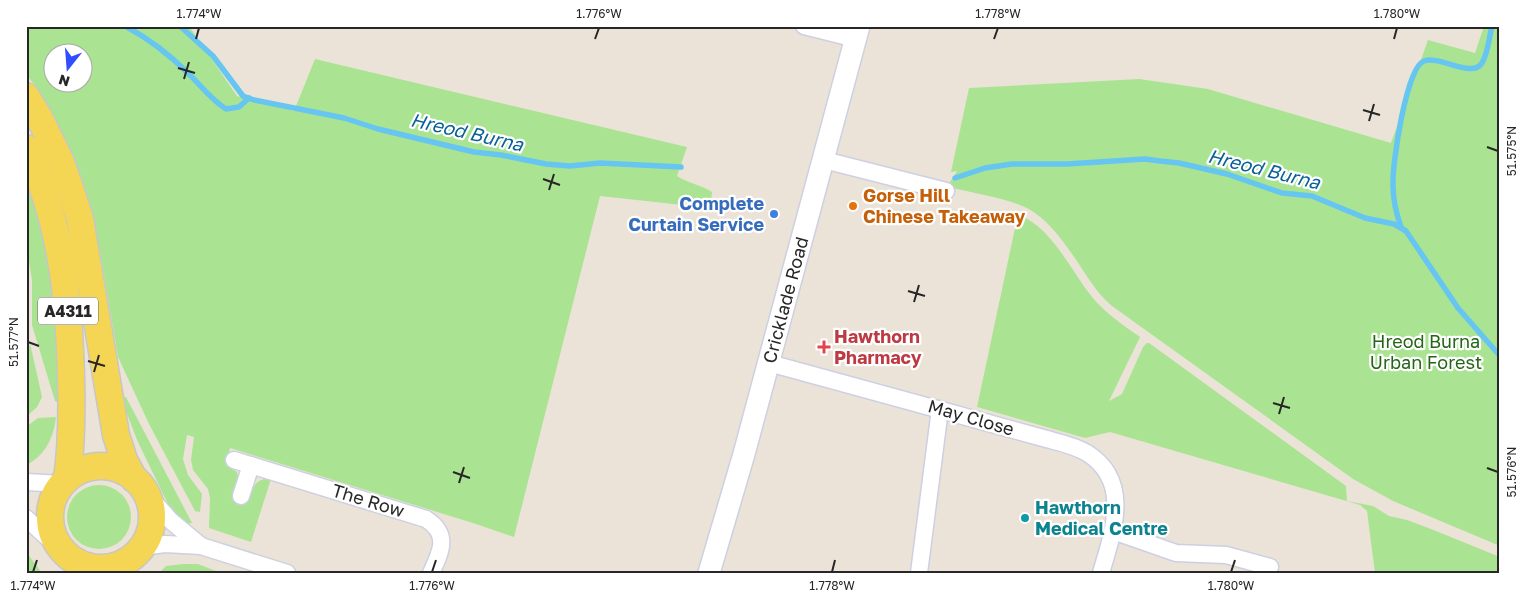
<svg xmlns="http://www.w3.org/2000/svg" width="1526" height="599" font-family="'Golos Text',sans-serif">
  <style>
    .green { fill: #aae492; fill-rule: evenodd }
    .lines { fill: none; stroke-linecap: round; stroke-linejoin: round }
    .stream { stroke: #66c6f1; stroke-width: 5.5 }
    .minor-casing { stroke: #cdd0e1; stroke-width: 19 }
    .tertiary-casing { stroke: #cdd0e1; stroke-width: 24 }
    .primary-casing { stroke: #c7c7c7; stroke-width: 29 }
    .minor { stroke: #fff; stroke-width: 16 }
    .tertiary { stroke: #fff; stroke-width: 21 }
    .primary { stroke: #f4d654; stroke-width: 26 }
    .ticks { fill: none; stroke: #272727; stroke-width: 2 }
    .food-dot { fill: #e8710a; stroke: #fff; stroke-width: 2 }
    .shop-dot { fill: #3f7fe0; stroke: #fff; stroke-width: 2 }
    .health-dot { fill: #e0444e; stroke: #fff; stroke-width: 2 }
    .culture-dot { fill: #0f9aa8; stroke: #fff; stroke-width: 2 }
    .labels { text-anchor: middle; stroke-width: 4.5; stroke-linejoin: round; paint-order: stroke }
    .shield { fill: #fff; stroke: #686868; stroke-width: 1 }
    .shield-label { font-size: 16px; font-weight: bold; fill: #272727 }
    .food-label { font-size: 18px; font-weight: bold; fill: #c56008; stroke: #fff; text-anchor: start }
    .shop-label { font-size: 18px; font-weight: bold; fill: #366cbe; stroke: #fff; text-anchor: end }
    .street-label { font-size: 18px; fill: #272727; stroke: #fff }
    .health-label { font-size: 18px; font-weight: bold; fill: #be3a42; stroke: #fff; text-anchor: start }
    .park-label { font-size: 18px; fill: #246517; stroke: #fff }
    .culture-label { font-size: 18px; font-weight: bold; fill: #0d838f; stroke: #fff; text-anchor: start }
    .water-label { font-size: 19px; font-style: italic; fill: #096199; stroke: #fff }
    .neatline { fill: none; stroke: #272727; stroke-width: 2 }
    .ticks-label { font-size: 12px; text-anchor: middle; fill: #272727 }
  </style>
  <rect width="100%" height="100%" fill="#ebe3d8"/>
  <g class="green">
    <path d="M26 26H189L237 96 294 111 315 59 687 147 677 176C688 183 701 185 712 192L710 208 600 196 514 537 476 524 230 448 226 465 237 472 238 476 233 497 246 501C252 489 256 477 271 479L251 542 209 528 210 498 208 489 193 470 191 460 194 437 187 435 183 459 188 475 202 494 200 512 195 511 149 424 118 357 100 252 81 175 43 96 26 74ZM52 52H82V82H52Z"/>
    <path d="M1484 26H1500V546L1393 501 1353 479 1112 306C1095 292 1085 272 1072 254 1060 237 1046 218 1027 208 1006 198 972 193 949 187L950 182 957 171 951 172 969 88 1139 79 1208 89 1391 143 1428 40 1475 53Z"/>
    <path d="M26 176 40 217 53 282 59 380 57 402 55 401 32 325V280L26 242Z"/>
    <path d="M1018 214C1053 229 1069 268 1092 297 1105 313 1123 325 1140 337L1109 401 1122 394 1143 347 1147 343H1149L1346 486 1347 501 1373 506 1389 516 1407 520 1431 529 1500 557V573H1375L1367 511 1360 505 1110 432 1085 438 977 407Z"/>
    <path d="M30 343 42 397 37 407 26 417V366Z"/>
    <path d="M126 397 192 523 185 524 174 514 169 506 137 440 121 398Z"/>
    <path d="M56 417C54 437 45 456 26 465V427L38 418Z"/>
    <circle cx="99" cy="517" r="32"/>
    <path d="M26 552 42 573H26Z"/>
    <path d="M183 564H198L221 573H159L166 566Z"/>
  </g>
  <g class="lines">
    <g class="stream">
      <path d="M125 26C150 39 170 55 190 75 202 87 212 100 226 109L239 107 249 98"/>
      <path d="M180 26 213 56 243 96 254 100 344 118 378 129 474 152 501 155 546 164 570 166 600 163 681 167"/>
      <path d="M955 178 985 168 1012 164H1067L1145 159 1160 161 1179 163 1227 174 1282 193 1312 196 1365 218 1394 224 1406 231 1458 308 1500 356"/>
      <path d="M1401 227C1396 213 1393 200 1393 185 1392 166 1406 67 1424 61 1440 55 1472 79 1482 63 1488 53 1489 38 1492 26"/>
    </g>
    <g class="minor-casing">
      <g id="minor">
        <path d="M804 26 856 39"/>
        <path d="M824 160 946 191"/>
        <path d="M769 363 1043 438C1057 442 1074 445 1087 453 1132 481 1113 532 1101 573"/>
        <path d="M234 460 426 519C450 534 441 552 431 573"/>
        <path d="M26 482 62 484"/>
        <path d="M141 487 171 521 201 546"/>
        <path d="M241 496 251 465"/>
        <path d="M26 518 62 551"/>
        <path d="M1113 531 1176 553 1226 555 1270 567"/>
        <path d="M142 547 165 544 201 546 287 573"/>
        <path d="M919 573 940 409"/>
      </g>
    </g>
    <g class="tertiary-casing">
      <path id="tertiary" d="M709 573 744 454 859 26"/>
    </g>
    <g class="primary-casing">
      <g id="primary">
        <path d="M26 96 39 117 60 160 68 182 80 219 116 435 124 460 134 479"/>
        <path d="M26 148C61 219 69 298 71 376 72 410 72 444 67 479"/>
        <circle cx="101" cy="517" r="51"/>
      </g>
    </g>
    <use href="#minor" class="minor"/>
    <use href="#tertiary" class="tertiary"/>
    <use href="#primary" class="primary"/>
  </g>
  <path class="ticks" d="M196 39 199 28M595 39 599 28M994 39 998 28M1394 39 1397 28M178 68 195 73M184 79 189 62M1363 110 1380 115M1369 121 1374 104M1487 147 1498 151M543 179 560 185M549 190 554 174M908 291 925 296M914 302 919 285M28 342 39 346M88 361 105 366M94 372 99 355M1273 403 1290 408M1279 414 1284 397M1487 468 1498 472M453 472 470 478M459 483 464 467M33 572 37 560M432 572 436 560M832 572 835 560M1231 572 1235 560"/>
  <circle class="food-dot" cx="853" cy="206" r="5"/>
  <circle class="shop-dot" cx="774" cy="214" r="5"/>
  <path class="health-dot" d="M821.5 339.5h5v5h5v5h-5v5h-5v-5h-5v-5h5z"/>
  <circle class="culture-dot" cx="1025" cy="518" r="5"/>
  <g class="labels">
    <rect class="shield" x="38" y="297.5" width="60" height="27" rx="4"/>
    <g class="shield-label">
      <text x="68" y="317">A4311</text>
    </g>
    <g class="food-label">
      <text x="863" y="202">Gorse Hill<tspan x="863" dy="21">Chinese Takeaway</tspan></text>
    </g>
    <g class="shop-label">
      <text x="764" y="210">Complete<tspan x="764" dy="21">Curtain Service</tspan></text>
    </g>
    <g class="street-label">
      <text transform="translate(786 300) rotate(-75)" y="6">Cricklade Road</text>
      <text transform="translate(971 418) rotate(16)" y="6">May Close</text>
      <text transform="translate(368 501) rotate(17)" y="6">The Row</text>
    </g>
    <g class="health-label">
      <text x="834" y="343">Hawthorn<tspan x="834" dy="21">Pharmacy</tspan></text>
    </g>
    <g class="park-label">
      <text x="1426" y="348">Hreod Burna<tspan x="1426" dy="21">Urban Forest</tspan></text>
    </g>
    <g class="culture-label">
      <text x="1035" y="514">Hawthorn<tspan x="1035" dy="21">Medical Centre</tspan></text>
    </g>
    <g class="water-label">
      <text transform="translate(467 132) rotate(13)" y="7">Hreod Burna</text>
      <text transform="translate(1264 169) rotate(14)" y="7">Hreod Burna</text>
    </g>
  </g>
  <rect width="1526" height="599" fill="none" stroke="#ffffff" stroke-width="55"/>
  <g transform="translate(68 68) rotate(197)"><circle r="24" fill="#ffffff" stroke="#a9a9a9"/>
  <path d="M0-4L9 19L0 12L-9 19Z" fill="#314efe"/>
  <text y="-8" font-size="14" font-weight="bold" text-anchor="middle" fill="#272727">N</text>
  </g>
  <rect x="28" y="28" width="1470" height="544" class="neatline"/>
  <g class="ticks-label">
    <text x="199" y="18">1.774°W</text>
    <text x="599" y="18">1.776°W</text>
    <text x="998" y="18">1.778°W</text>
    <text x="1397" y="18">1.780°W</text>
    <text transform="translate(1512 151) rotate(-90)" y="4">51.575°N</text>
    <text transform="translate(14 342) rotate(-90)" y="4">51.577°N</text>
    <text transform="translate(1512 472) rotate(-90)" y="4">51.576°N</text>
    <text x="33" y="590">1.774°W</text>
    <text x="432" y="590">1.776°W</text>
    <text x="832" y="590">1.778°W</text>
    <text x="1231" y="590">1.780°W</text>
  </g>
</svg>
